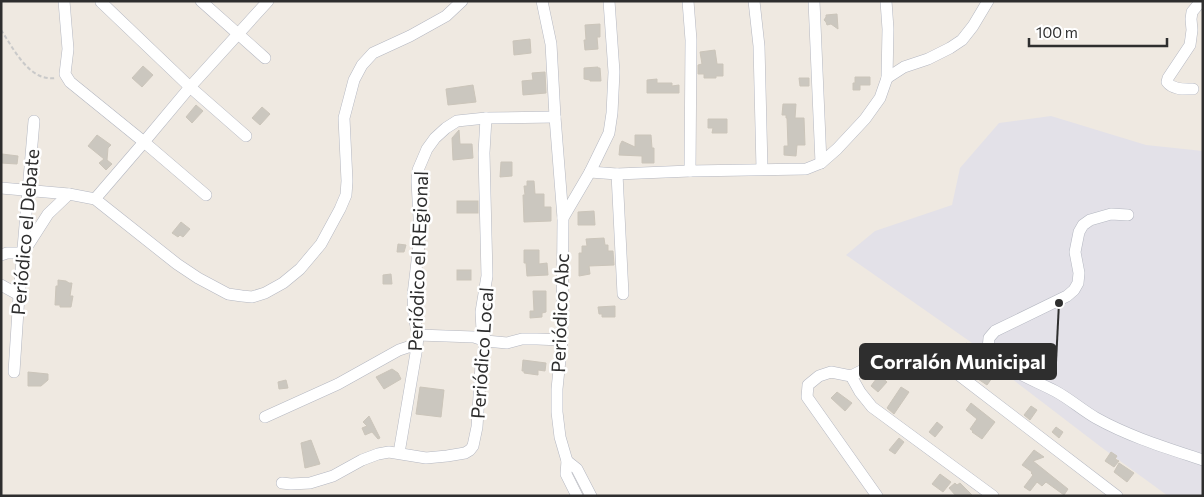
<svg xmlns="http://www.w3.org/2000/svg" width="1204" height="497" font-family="Commissioner,sans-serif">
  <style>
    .industrial { fill: #e3e1e8 }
    .building { fill: #cbc7bf; stroke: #cbc5ba }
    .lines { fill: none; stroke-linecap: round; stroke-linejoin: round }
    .minor-casing { stroke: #b4b7c1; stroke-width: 12 }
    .path { stroke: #c9c9c9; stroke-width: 2; stroke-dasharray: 4 2.5; stroke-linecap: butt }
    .minor { stroke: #fff; stroke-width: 11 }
    .labels { text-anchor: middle; stroke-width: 5; stroke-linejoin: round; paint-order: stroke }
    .street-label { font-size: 19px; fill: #2e2e2e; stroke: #fff }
    .leader { fill: none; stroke: #2e2e2e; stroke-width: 2 }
    .callout-dot { fill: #2e2e2e; stroke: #fff; stroke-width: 2 }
    .callout { fill: #2e2e2e; stroke: #2e2e2e; stroke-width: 2 }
    .callout-label { font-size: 20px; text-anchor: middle; font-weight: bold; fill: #fff }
  </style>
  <rect width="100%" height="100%" fill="#efe9e1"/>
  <path class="industrial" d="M1051 116 1146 145 1203 151V496H1168L1101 447 999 369 985 352 846 255 875 231 952 205 960 168 999 123Z"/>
  <g class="building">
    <path d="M837 14 838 29 831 24 827 25 826 22 824 20 826 17V15Z"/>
    <path d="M600 24V37H597L598 49 585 50 584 40H586L585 25Z"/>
    <path d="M530 39 531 53 514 55 513 41Z"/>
    <path d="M715 50 717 64H723V76H716V78H704V74H698V65L702 64 700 52Z"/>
    <path d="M143 66 153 75 142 87 132 78Z"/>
    <path d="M598 67V68H600L601 81H590V80L584 79V68Z"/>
    <path d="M545 72 546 93 523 95 522 81 533 80 532 73Z"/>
    <path d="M855 77H870V85H860V90H853V83H855Z"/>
    <path d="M799 78H809V86H800Z"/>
    <path d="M657 79V83H672V86L679 85V93H647V80Z"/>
    <path d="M473 85 476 102 448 105 446 89Z"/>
    <path d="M783 104H796L795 118H804L805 145H797L796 156 784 155V146H788L787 118H786V115H782Z"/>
    <path d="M196 105 203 111 192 123 186 117Z"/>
    <path d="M262 107 270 114 260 125 252 118Z"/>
    <path d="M708 119H727V133H712L713 128H708Z"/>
    <path d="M459 130 460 144H472L473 158 453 160 452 138Z"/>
    <path d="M97 135 111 145 108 148 107 160 112 164 106 170 99 163 104 159 88 146Z"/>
    <path d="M635 135H651L652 148H654V163H642V156L619 155 620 145 622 141 635 147Z"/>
    <path d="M2 154 18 156 17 164 1 163Z"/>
    <path d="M501 162H512V176L500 177Z"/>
    <path d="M527 181H534L535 194H544V207H551V221L524 222 523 195H525L524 186H527Z"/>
    <rect x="457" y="201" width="21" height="12"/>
    <path d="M594 211 595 225H578V212Z"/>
    <path d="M181 222 190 229 183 237 180 235 178 237 172 233Z"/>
    <path d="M604 238 605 245H608V251H613L614 265 589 266 590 274 579 276V253H582V246H587L586 239Z"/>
    <path d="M398 244 406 245 404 252H397Z"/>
    <path d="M524 250H539V264L547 263 548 275 527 276 526 263H524Z"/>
    <rect x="457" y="270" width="14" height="10"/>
    <path d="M391 274 392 284H383V275Z"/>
    <path d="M58 280 66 281 69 283H72L70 296H73L71 307H60V305H55L56 286H58Z"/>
    <path d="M533 291H546V312L542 313V317L530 318V311H534Z"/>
    <path d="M615 306V317H602V314H599L598 307Z"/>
    <path d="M966 343 985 357 989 362V363L998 370 987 385 978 379 980 377 975 373 980 365 971 355 963 352V347Z"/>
    <path d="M523 360 546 363 545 371 538 370V375L524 373V371H522Z"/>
    <path d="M392 369 398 373 401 379 384 389 376 377Z"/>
    <path d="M28 372 48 374V380L41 386H28Z"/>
    <path d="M879 375 887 382 878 392 871 386Z"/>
    <path d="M286 380 288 388 279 389 278 382Z"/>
    <path d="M420 387 444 390 441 417 416 414Z"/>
    <path d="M901 387 909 392 894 414 887 408Z"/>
    <path d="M837 392 852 403 845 411 831 398Z"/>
    <path d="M971 403 995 422 982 439 972 432 973 431 970 429 977 419 966 410Z"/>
    <path d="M1031 406 1037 410 1030 420 1024 415Z"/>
    <path d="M369 416 380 438 378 439 372 432 365 435 362 428 367 426 363 422Z"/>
    <path d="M937 422 943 427 935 437 929 432Z"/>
    <path d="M1056 427 1063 432 1059 438 1052 432Z"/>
    <path d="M899 438 904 442 895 454 889 450Z"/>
    <path d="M311 440 320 464 305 468 301 443Z"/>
    <path d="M1034 450 1044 457 1033 461 1068 489 1064 495 1046 482 1042 486 1037 482 1030 491 1024 487 1033 475 1031 473 1032 472 1022 465Z"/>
    <path d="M1111 452 1117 456 1115 459 1119 461 1114 467 1105 461Z"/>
    <path d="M1119 463 1134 473 1127 482 1114 472Z"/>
    <path d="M940 474 951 482 943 492 932 484Z"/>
    <path d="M955 483 957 485 960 483 973 496H956L949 488Z"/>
  </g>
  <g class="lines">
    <g class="minor-casing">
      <g id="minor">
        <path d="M64 1 68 49 65 74 70 82 144 142 206 195"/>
        <path d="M201 1 265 58"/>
        <path d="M542 1 551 44 555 117 563 218"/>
        <path d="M688 1 691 40 690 171"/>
        <path d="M754 1 759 46 762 169"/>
        <path d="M814 1 821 163"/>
        <path d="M101 2 190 87 246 136"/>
        <path d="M887 78 904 67 928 59 950 48 962 40 973 26 988 1"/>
        <path d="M1193 89C1184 89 1173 90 1167 82L1168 78 1190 45 1192 30 1191 19 1192 12 1201 1"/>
        <path d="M590 172 617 174 623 294"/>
        <path d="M617 174 690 171 806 169 821 163 837 149 865 119 880 98 887 78 888 29 886 1"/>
        <path d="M1 188 69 194 95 199 177 264 198 278 228 294 242 296 252 297 265 293 283 283 300 269 321 244 340 209 346 195 347 181 344 118 354 80 362 65 373 53 410 36 446 16 462 1"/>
        <path d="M95 199 144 142 190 87 268 1"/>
        <path d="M1128 215 1111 214 1090 220 1083 225 1079 232 1075 252 1079 273 1078 283 1074 290 1067 296 995 331 989 338 988 349C1004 370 1032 379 1055 391 1070 399 1082 410 1096 418 1130 437 1167 448 1203 460"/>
        <path d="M1 255 7 253H23L48 214 69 194"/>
        <path d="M1 285 19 295"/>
        <path d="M418 335 474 337 486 341 507 343 522 339H537L562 340"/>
        <path d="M14 372 19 295 34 121"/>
        <path d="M851 376 860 392 872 407 993 496"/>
        <path d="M265 417 338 384 399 350 408 347H417"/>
        <path d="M399 453 417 347 418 335 414 317 413 295 420 236 417 181 418 170 427 149 435 138 446 128 457 121 486 118 555 117"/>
        <path d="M567 461 577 469 591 496"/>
        <path d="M282 483 291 484 310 483 333 476 362 460 378 454 389 452 426 458 447 456 465 453 470 450 473 446 477 427 481 365 486 341 482 330 481 312 487 276 484 153 486 118"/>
        <path d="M577 496 566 474 567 461 560 437 557 412V389L562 340 563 218 590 172 609 133 612 113 614 72 609 1"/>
        <path d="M877 496 807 397 808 385 819 376 831 372 851 376 901 351 920 349 934 356 1117 496"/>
      </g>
    </g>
    <path class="path" d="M1 30C14 49 29 82 56 78"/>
    <use href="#minor" class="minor"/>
  </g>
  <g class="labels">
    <g class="street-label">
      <text transform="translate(25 232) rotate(-85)" y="7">Periódico el Debate</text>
      <text transform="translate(418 261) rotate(-88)" y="7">Periódico el REgional</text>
      <text transform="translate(560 313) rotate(-88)" y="7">Periódico Abc</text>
      <text transform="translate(482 353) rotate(-86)" y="7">Periódico Local</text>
    </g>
  </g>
  <path class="leader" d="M1059 303L1056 362"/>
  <circle class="callout-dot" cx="1059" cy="303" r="5"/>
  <rect class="callout" x="860" y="344" width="196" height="35" rx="5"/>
  <g class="callout-label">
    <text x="958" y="369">Corralón Municipal</text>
  </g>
  <rect width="1204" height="497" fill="none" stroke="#2e2e2e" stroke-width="5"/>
  <path d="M1029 38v8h138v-8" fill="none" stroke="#2e2e2e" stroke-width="2.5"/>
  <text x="1036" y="38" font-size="15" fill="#2e2e2e" stroke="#ffffff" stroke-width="4" paint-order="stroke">100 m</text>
</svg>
